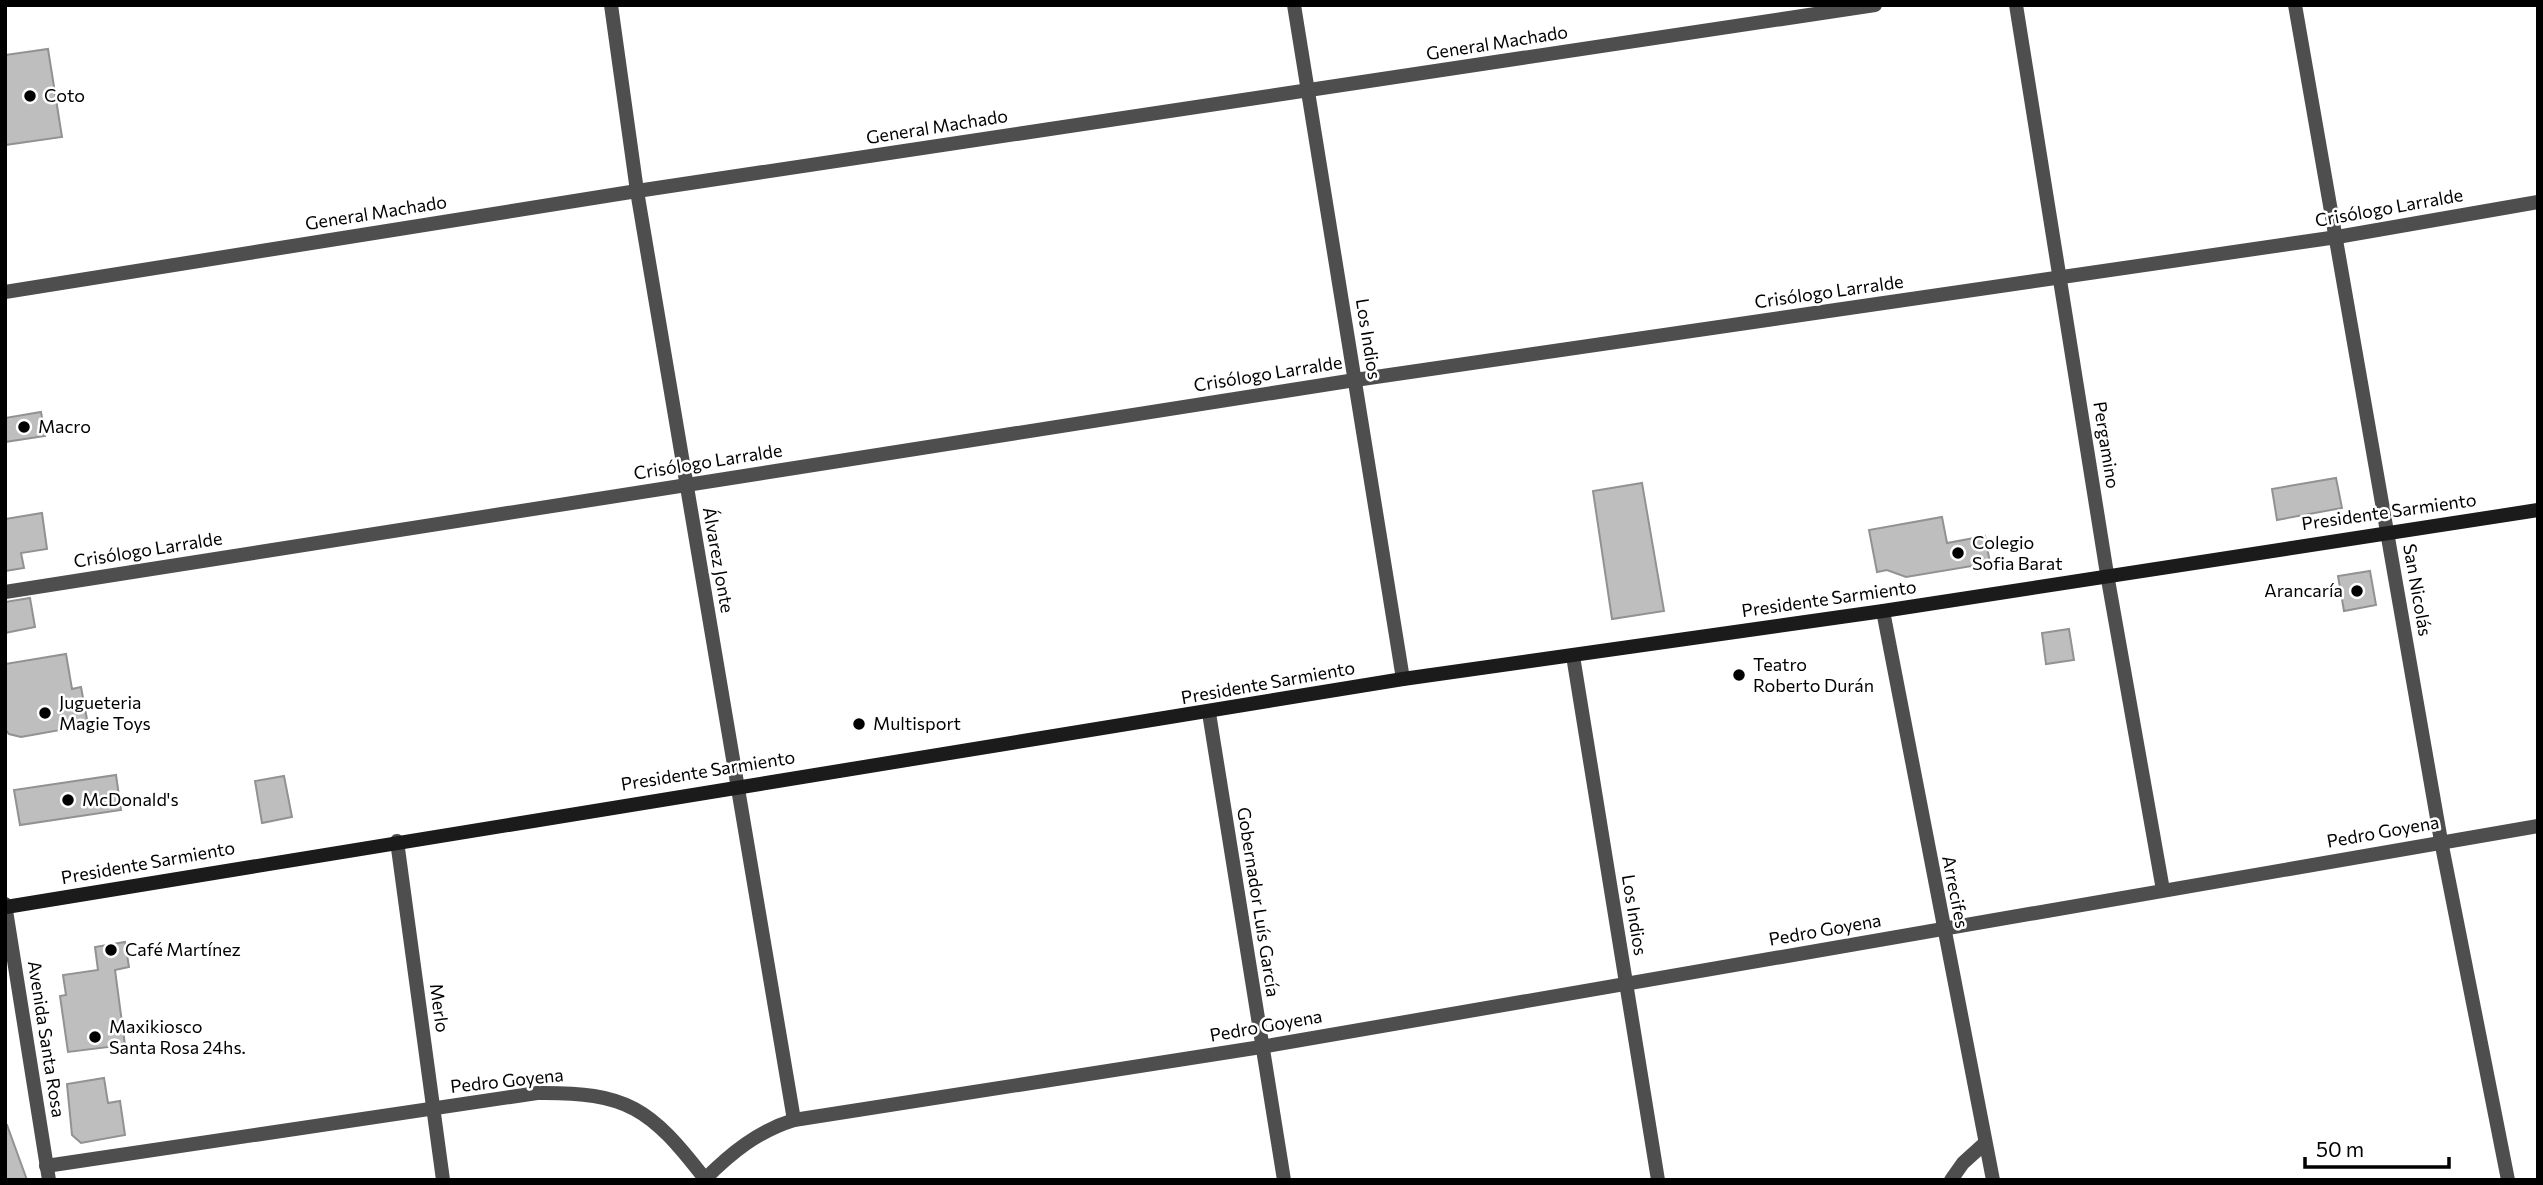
<svg xmlns="http://www.w3.org/2000/svg" width="2543" height="1185" font-family="Commissioner,sans-serif">
  <style>
    .building { fill: #bebebe; stroke: #929292; stroke-width: 2 }
    .lines { fill: none; stroke-linecap: round; stroke-linejoin: round }
    .minor { stroke: #4e4e4e; stroke-width: 14 }
    .tertiary { stroke: #4e4e4e; stroke-width: 14 }
    .secondary { stroke: #1b1b1b; stroke-width: 14 }
    .poi-dot { fill: #000; stroke: #fff; stroke-width: 2.5 }
    .labels { text-anchor: middle; stroke-width: 5; stroke-linejoin: round; paint-order: stroke }
    .street-label { font-size: 18px; fill: #000; stroke: #fff }
    .poi-label { font-size: 18px; fill: #000; stroke: #fff; text-anchor: start }
  </style>
  <rect width="100%" height="100%" fill="#fff"/>
  <g class="building">
    <path d="M48 49 62 137 5 145V55Z"/>
    <path d="M41 412 45 436 5 442V418Z"/>
    <path d="M2336 478 2342 508 2277 520 2272 489Z"/>
    <path d="M1642 483 1664 611 1612 619 1593 491Z"/>
    <path d="M42 513 47 549 21 553 24 568 5 571V519Z"/>
    <path d="M1942 517 1947 543 1985 536 1990 563 1906 577 1887 570 1877 572 1869 530Z"/>
    <path d="M2370 571 2376 605 2344 611 2338 576Z"/>
    <path d="M30 598 35 627 5 633V602Z"/>
    <path d="M2069 629 2074 660 2046 664 2042 633Z"/>
    <path d="M66 654 72 689 81 687 88 725 21 737 9 734 5 729V664Z"/>
    <path d="M116 775 121 810 20 825 14 790Z"/>
    <path d="M284 776 292 817 262 823 255 781Z"/>
    <path d="M125 942 129 967 115 970 125 1045 68 1052 60 996 66 995 63 975 98 970 95 947Z"/>
    <path d="M104 1078 108 1103 120 1101 125 1135 81 1143 72 1135 67 1084Z"/>
    <path d="M5 1125H7L27 1180H5Z"/>
  </g>
  <g class="lines">
    <g class="minor">
      <path d="M611 5 637 191 794 1120"/>
      <path d="M1294 5 1403 679"/>
      <path d="M2016 5 2107 574 2163 890"/>
      <path d="M2295 5 2441 841 2508 1180"/>
      <path d="M5 292 637 191 1875 5"/>
      <path d="M5 592 1355 380 2337 237 2538 202"/>
      <path d="M1883 611 1993 1180"/>
      <path d="M1573 656 1658 1180"/>
      <path d="M1209 713 1284 1180"/>
      <path d="M397 841 443 1180"/>
      <path d="M46 1166 537 1093C628 1092 650 1108 705 1179"/>
      <path d="M705 1179C731 1153 758 1131 794 1120L1261 1047 2538 826"/>
      <path d="M1951 1180 1963 1163 1984 1144"/>
    </g>
    <path class="tertiary" d="M5 904 49 1180"/>
    <path class="secondary" d="M6 907 1403 679 1883 611 2538 510"/>
  </g>
  <g class="poi-dot">
    <circle cx="30" cy="96" r="7"/>
    <circle cx="24" cy="427" r="7"/>
    <circle cx="1958" cy="553" r="7"/>
    <circle cx="2357" cy="591" r="7"/>
    <circle cx="1739" cy="675" r="7"/>
    <circle cx="45" cy="713" r="7"/>
    <circle cx="859" cy="724" r="7"/>
    <circle cx="68" cy="800" r="7"/>
    <circle cx="111" cy="950" r="7"/>
    <circle cx="95" cy="1037" r="7"/>
  </g>
  <g class="labels">
    <g class="street-label">
      <text transform="translate(1497 43) rotate(-9)" y="6">General Machado</text>
      <text transform="translate(937 127) rotate(-9)" y="6">General Machado</text>
      <text transform="translate(2389 208) rotate(-10)" y="6">Crisólogo Larralde</text>
      <text transform="translate(376 213) rotate(-9)" y="6">General Machado</text>
      <text transform="translate(1829 292) rotate(-8)" y="6">Crisólogo Larralde</text>
      <text transform="translate(1368 339) rotate(81)" y="6">Los Indios</text>
      <text transform="translate(1268 374) rotate(-9)" y="6">Crisólogo Larralde</text>
      <text transform="translate(2106 445) rotate(81)" y="6">Pergamino</text>
      <text transform="translate(708 462) rotate(-9)" y="6">Crisólogo Larralde</text>
      <text transform="translate(2389 512) rotate(-8)" y="6">Presidente Sarmiento</text>
      <text transform="translate(148 550) rotate(-9)" y="6">Crisólogo Larralde</text>
      <text transform="translate(718 560) rotate(80)" y="6">Álvarez Jonte</text>
      <text transform="translate(2417 590) rotate(80)" y="6">San Nicolás</text>
      <text transform="translate(1829 599) rotate(-8)" y="6">Presidente Sarmiento</text>
      <text transform="translate(1268 683) rotate(-10)" y="6">Presidente Sarmiento</text>
      <text transform="translate(708 771) rotate(-9)" y="6">Presidente Sarmiento</text>
      <text transform="translate(2383 832) rotate(-10)" y="6">Pedro Goyena</text>
      <text transform="translate(148 863) rotate(-10)" y="6">Presidente Sarmiento</text>
      <text transform="translate(1955 892) rotate(79)" y="6">Arrecifes</text>
      <text transform="translate(1258 902) rotate(81)" y="6">Gobernador Luís García</text>
      <text transform="translate(1634 915) rotate(81)" y="6">Los Indios</text>
      <text transform="translate(1825 930) rotate(-10)" y="6">Pedro Goyena</text>
      <text transform="translate(439 1008) rotate(82)" y="6">Merlo</text>
      <text transform="translate(1266 1026) rotate(-10)" y="6">Pedro Goyena</text>
      <text transform="translate(46 1039) rotate(81)" y="6">Avenida Santa Rosa</text>
      <text transform="translate(507 1081) rotate(-6)" y="6">Pedro Goyena</text>
    </g>
    <g class="poi-label">
      <text x="44" y="102">Coto</text>
      <text x="38" y="433">Macro</text>
      <text x="1972" y="549">Colegio<tspan x="1972" dy="21">Sofia Barat</tspan></text>
      <text x="2343" y="597" text-anchor="end">Arancaría</text>
      <text x="1753" y="671">Teatro<tspan x="1753" dy="21">Roberto Durán</tspan></text>
      <text x="59" y="709">Jugueteria<tspan x="59" dy="21">Magie Toys</tspan></text>
      <text x="873" y="730">Multisport</text>
      <text x="82" y="806">McDonald's</text>
      <text x="125" y="956">Café Martínez</text>
      <text x="109" y="1033">Maxikiosco<tspan x="109" dy="21">Santa Rosa 24hs.</tspan></text>
    </g>
  </g>
  <rect width="2543" height="1185" fill="none" stroke="#000000" stroke-width="14"/>
  <path d="M2305 1157v10h144v-10" fill="none" stroke="#000000" stroke-width="3.5"/>
  <text x="2316" y="1157" font-size="21" fill="#000000" stroke="#ffffff" stroke-width="5" paint-order="stroke">50 m</text>
</svg>
